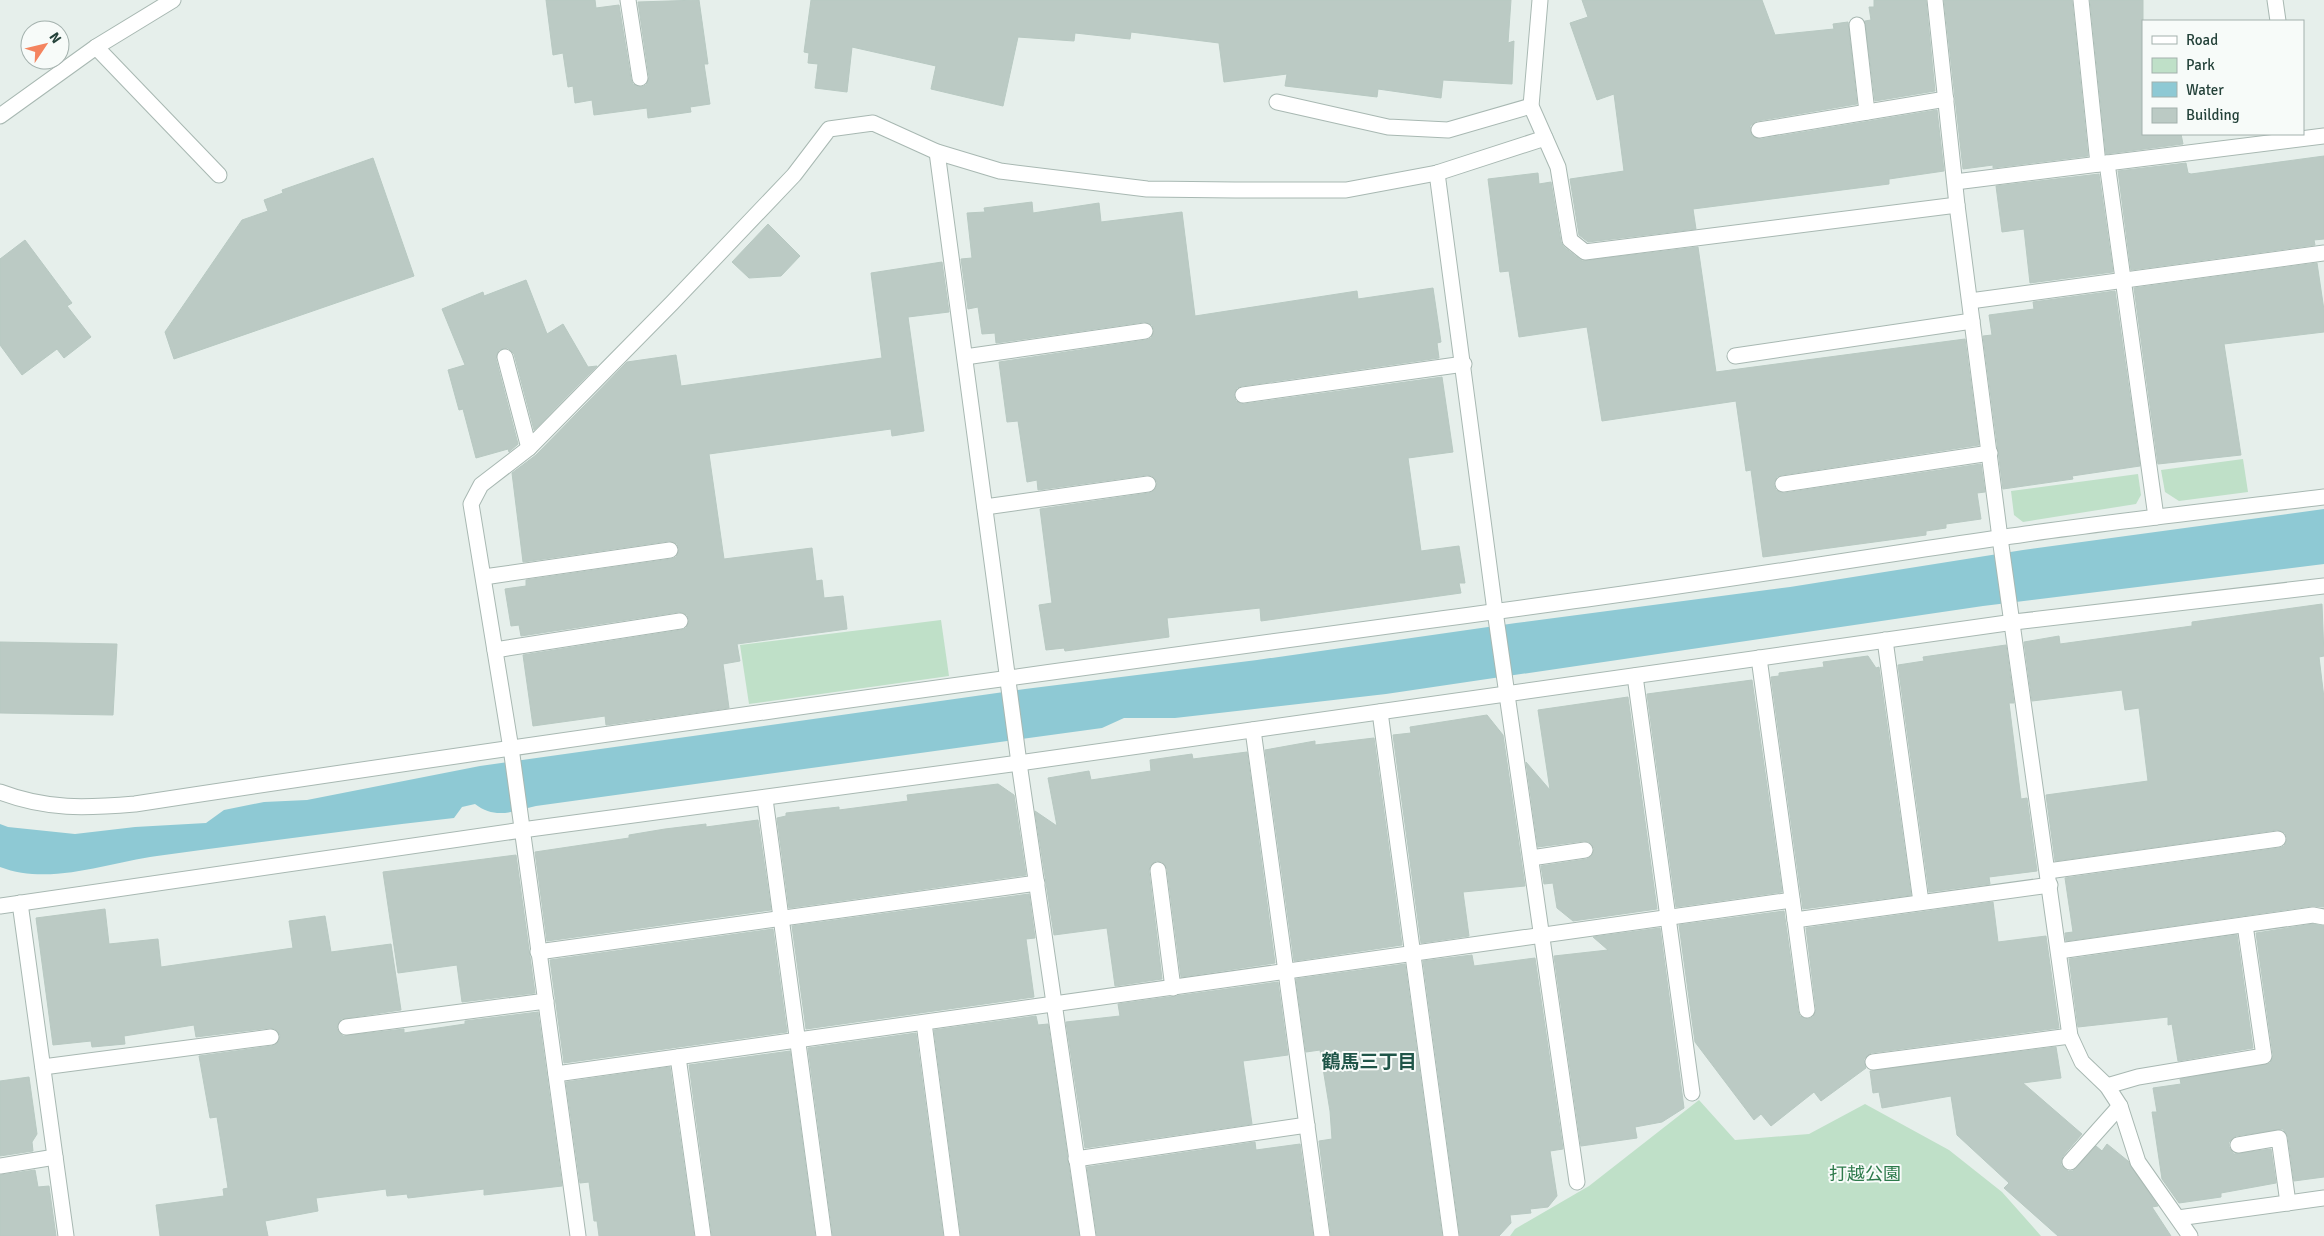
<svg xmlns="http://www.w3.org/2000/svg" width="2324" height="1236" font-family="Signika,'Noto Sans JP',sans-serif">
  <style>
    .green { fill: #bfe0c8 }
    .water { fill: #8ec9d4 }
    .building { fill: #bbcac4; stroke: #b8c9c2 }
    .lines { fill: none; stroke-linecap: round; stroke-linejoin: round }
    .service-casing { stroke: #a8b8b2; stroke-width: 17 }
    .minor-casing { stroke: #a8b8b2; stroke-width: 17 }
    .service { stroke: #fff; stroke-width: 15 }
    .minor { stroke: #fff; stroke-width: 15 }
    .labels { text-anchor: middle; stroke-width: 4; stroke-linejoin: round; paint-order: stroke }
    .park-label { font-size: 18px; fill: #2d7a4b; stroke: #f7fbf9 }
    .neighbourhood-label { font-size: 19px; font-weight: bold; fill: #1f5548; stroke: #f7fbf9 }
  </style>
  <rect width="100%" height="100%" fill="#e6efeb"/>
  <g class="green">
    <path d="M2243 459 2248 492 2179 501 2165 492 2161 470Z"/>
    <path d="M2138 474 2141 495 2136 504 2023 522 2014 515 2011 491Z"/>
    <path d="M941 620 949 676 749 704 740 645Z"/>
    <path d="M1699 1100 1735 1140 1809 1134 1865 1104 1949 1150 2002 1192 2041 1236H1510L1515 1229 1589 1186Z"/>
  </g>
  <path class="water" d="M2324 509V564L1983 606 1386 694 1175 718H1124L1102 728 536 806C514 811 495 820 475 804L462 807 454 818C355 829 256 843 157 856 106 863 50 886 0 867V824L8 827 75 834 135 827 206 823 224 810 264 802 307 800 480 766 1025 689 1257 660 1516 623 1790 587 2023 550Z"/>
  <g class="building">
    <path d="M546 0H595L596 8 619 5 631 79 633 84 641 87 646 85 649 77 638 2 699 0 708 64H704L710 104 690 107 691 112 648 118 647 108 594 115 592 100 575 103 573 86 568 87 563 53 553 55Z"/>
    <path d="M811 0H1511L1508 43 1514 41 1512 84 1443 80 1441 98 1378 89 1377 97 1285 86 1287 74 1224 82 1219 43 1131 32 1130 39 1075 33 1074 41 1018 37 1003 106 931 89 936 66 852 47 847 92 815 88 818 64 808 63 809 53 804 52Z"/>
    <path d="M1582 0H1762L1775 35 1834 29 1833 24 1848 22 1857 104 1757 121 1750 126 1752 136 1761 139 1937 110 1944 171 1889 179V184L1693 209 1696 229 1588 242 1579 235 1570 179 1624 171 1614 94 1597 100 1570 23 1588 17Z"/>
    <path d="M1874 0H1926L1935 91 1875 101 1865 21 1871 20 1869 7H1874Z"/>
    <path d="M1944 0H2072L2088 156 1993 168V165L1963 169Z"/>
    <path d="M2090 0H2143V134H2181L2183 144 2106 154Z"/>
    <path d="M2324 156V239L2314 240 2315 245 2131 270 2118 171 2186 163 2188 173 2191 174Z"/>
    <path d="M373 158 414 276 174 359 165 332 242 220 268 211 264 200 283 193 282 190Z"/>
    <path d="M1538 173 1539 184 1551 182 1561 242 1564 247 1582 261 1698 247 1716 372 1965 339 1979 445 1782 475 1777 477 1774 485 1776 490 1784 493 1981 464 1985 492 1977 493 1981 519 1946 524V528L1926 531V535L1763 557 1751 470 1746 471 1736 401 1602 421 1587 327 1519 337 1509 271 1500 272 1488 179Z"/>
    <path d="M2099 174 2113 272 2030 283 2024 229 2002 232 1996 186Z"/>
    <path d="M1032 202 1033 213 1099 203 1101 222 1182 212 1195 316 1357 291 1358 299 1433 288 1441 342 1437 343 1439 358 1242 386 1237 388 1234 396 1236 401 1244 404 1442 377 1453 452 1408 458 1421 551 1459 546 1465 583H1459L1461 593 1261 621 1260 608 1167 618 1169 637 1065 651 1064 648 1046 650 1039 605 1052 603 1040 509 1149 493 1156 488 1157 482 1152 476 1147 475 1038 490 1037 480 1027 482 1018 421 1007 422 999 362 1146 340 1151 338 1154 330 1152 325 1144 322 996 343 995 333 982 334 978 307 968 309 961 259 972 258 967 213 985 212 984 208Z"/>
    <path d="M768 224 800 256 781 276 749 278 732 262Z"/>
    <path d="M25 240 72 303 67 306 91 337 64 358 57 349 22 375 0 345V259Z"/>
    <path d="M942 262 949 312 908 317 924 431 892 436 891 429 709 454 724 559 812 548 816 581 822 580 824 598 843 596 847 629 737 644 740 661 723 664 729 708 606 725 605 716 533 726 523 655 681 630 686 628 689 620 687 615 679 612 521 636 519 625 511 626 505 589 526 586V580L671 559 676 557 679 549 677 544 669 541 523 562 512 473 536 455 627 362 676 355 681 386 882 358 871 273Z"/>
    <path d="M2317 263 2324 310V332L2224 344 2241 455 2158 464 2134 288Z"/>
    <path d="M526 280 547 334 563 324 588 367 597 366 534 430 514 354 508 348 499 350 496 359 518 444 509 452 508 449 476 458 463 409 459 410 448 370 465 365 442 309 483 292 484 296Z"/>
    <path d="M2115 291 2140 466 2072 476 2073 479 2003 489 1983 336 1992 335 1989 315 2034 309 2033 302Z"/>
    <path d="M2322 604 2324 656 2319 657 2324 698V907L2312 906 2066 941 2065 933 2073 932 2065 878 2279 848 2284 846 2287 838 2285 833 2277 830 2055 861 2046 795 2148 781 2139 708 2125 710 2122 690 2032 701 2024 642 2059 636 2060 644 2192 626V622Z"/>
    <path d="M0 642 117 644 113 715 0 713Z"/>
    <path d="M2006 645 2014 703H2009L2021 799 2027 798 2037 871 1989 877 1990 884 1929 892 1898 665 1924 661 1923 657Z"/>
    <path d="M1868 656 1876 668 1879 667 1911 895 1803 909 1771 677 1779 676V673L1824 667 1823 662Z"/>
    <path d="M1752 680 1782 892 1676 907 1647 694Z"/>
    <path d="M1628 697 1657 909 1573 921 1557 908 1553 883 1544 884 1541 866 1587 859 1593 854 1594 848 1589 842 1584 841 1538 847 1526 762 1550 790 1538 710Z"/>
    <path d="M1487 715 1503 735 1525 886 1463 892 1469 936 1421 943 1393 735 1411 733 1410 727Z"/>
    <path d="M1374 738 1402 945 1294 961 1265 750 1315 741V745Z"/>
    <path d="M1247 752 1275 963 1181 977 1167 869 1162 862 1156 861 1150 866 1149 871 1162 979 1115 986 1107 928 1054 935 1035 811 1057 826 1048 778 1089 771 1091 780 1151 771 1150 760 1192 754 1193 759Z"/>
    <path d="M998 784 1014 795 1026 875 789 908 777 818 786 816V813L839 807V810L908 801 907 795Z"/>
    <path d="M758 820 771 910 547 941 535 852 629 838V835L665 829 706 824V827Z"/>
    <path d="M516 855 535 993 462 1002 457 965 398 973 383 872Z"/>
    <path d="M1029 894 1035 938 1026 939 1034 997 806 1029 792 926Z"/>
    <path d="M1993 902 1998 942 2046 936 2059 1028 1871 1053 1864 1059 1866 1068 1821 1101 1814 1092 1771 1126 1761 1114 1754 1120 1695 1042 1679 925 1784 911 1798 1011 1800 1016 1808 1019 1813 1017 1816 1009 1806 928Z"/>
    <path d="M105 909 109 944 158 939 161 967 293 948 289 921 325 916 331 952 391 944 401 1010 341 1019 337 1029 343 1036 404 1029V1033L465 1024V1021L538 1012 562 1186 484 1195V1189L408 1198 407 1194 387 1196 386 1189 316 1198 318 1211 265 1221 268 1236H160L156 1205 224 1196 223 1189 228 1188 217 1117 210 1118 199 1056 272 1046 279 1041 280 1035 275 1029 270 1028 196 1037 194 1025 124 1036 125 1044 92 1047 91 1041 53 1045 36 918Z"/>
    <path d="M2313 924 2324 926V1177L2294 1181 2288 1137 2283 1129 2236 1136 2229 1142V1147L2234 1154 2271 1149 2276 1183 2221 1193V1197L2179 1203 2162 1179 2152 1112H2157L2153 1088 2181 1084 2180 1079 2270 1063 2273 1055 2256 933Z"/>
    <path d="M1660 928 1684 1108 1662 1122 1635 1127 1637 1138 1581 1146 1554 956 1608 950 1593 937Z"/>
    <path d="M773 929 787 1032 564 1063 550 960Z"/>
    <path d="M2237 935 2253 1048 2178 1061 2172 1024 2168 1025V1017L2078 1027 2069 959Z"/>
    <path d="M1472 955 1474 966 1535 958 1563 1149 1550 1151 1557 1196 1548 1207 1530 1209 1531 1213 1510 1215 1511 1223 1499 1236H1460L1423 961Z"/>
    <path d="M1405 964 1442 1236H1331L1319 1141 1332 1139 1330 1111 1320 1050 1306 1052 1296 979Z"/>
    <path d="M1278 982 1288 1055 1243 1061 1252 1124 1085 1148 1066 1022 1120 1016 1118 1004Z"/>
    <path d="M1036 1016 1038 1025 1048 1024 1079 1236H961L934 1030Z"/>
    <path d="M916 1033 943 1236H833L808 1048Z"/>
    <path d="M2056 1047 2061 1078 2023 1083 2082 1134 2063 1156 2061 1165 2068 1171H2073L2096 1146 2102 1151 2107 1144 2128 1161 2158 1206 2152 1207 2171 1236H2058L2004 1188 2009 1183 1957 1135 1951 1096 1882 1108 1879 1092 1873 1093 1870 1071Z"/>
    <path d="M790 1051 815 1236H712L689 1065Z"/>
    <path d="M670 1067 694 1236H599L597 1221H594L589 1182 580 1183 566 1082Z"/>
    <path d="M29 1077 37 1134 32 1142 33 1151 0 1156V1081Z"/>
    <path d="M1255 1142 1256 1150 1300 1144 1313 1236H1097L1087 1167Z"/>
    <path d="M35 1170 38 1187 49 1186 56 1236H0V1175Z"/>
  </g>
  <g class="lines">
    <g class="service-casing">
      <g id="service">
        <path d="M628 0 640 78"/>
        <path d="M2081 0 2098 164"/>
        <path d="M1857 25 1867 112"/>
        <path d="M96 47 219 175"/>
        <path d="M1277 102 1388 127 1448 130 1531 106"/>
        <path d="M1759 130 1946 99"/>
        <path d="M1735 356 1972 321"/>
        <path d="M505 357 529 448"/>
        <path d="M965 357 1145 331"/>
        <path d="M1243 395 1464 364"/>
        <path d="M1783 484 1990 453"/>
        <path d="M985 507 1148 484"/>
        <path d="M484 577 670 550"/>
        <path d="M495 650 680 621"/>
        <path d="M1531 858 1585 850"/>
        <path d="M1158 870 1173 988"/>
        <path d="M1795 920 1807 1010"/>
        <path d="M2059 951 2313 915 2324 917"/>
        <path d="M1873 1062 2070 1036"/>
        <path d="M2107 1086 2138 1077 2264 1056 2245 925"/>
        <path d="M2238 1145 2279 1138 2288 1203"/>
        <path d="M2070 1162 2120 1106"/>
        <path d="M0 1166 55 1157"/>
      </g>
    </g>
    <g class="minor-casing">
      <g id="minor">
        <path d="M1540 0 1531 106 1558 167 1570 240 1585 252 1957 205"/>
        <path d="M1935 0 1957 205 2000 538 2070 1036 2082 1062 2107 1086 2120 1106 2138 1162 2190 1236"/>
        <path d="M2275 0 2278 21"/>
        <path d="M0 116 96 47 173 0"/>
        <path d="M937 152 1019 763 1088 1236"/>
        <path d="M2107 163 2156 517"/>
        <path d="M1437 173 1495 611 1577 1182"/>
        <path d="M1955 182 2324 136"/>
        <path d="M1970 301 2324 253"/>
        <path d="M1885 640 1921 902"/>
        <path d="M1759 658 1795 920 2050 885"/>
        <path d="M1635 676 1692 1093"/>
        <path d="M1380 712 1451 1236"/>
        <path d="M1253 730 1322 1236"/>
        <path d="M0 792C47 810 86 808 135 804 618 730 1103 665 1587 599 1734 579 1880 555 2026 534 2125 520 2225 509 2324 497"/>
        <path d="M765 799 824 1236"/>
        <path d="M2048 871 2278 839"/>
        <path d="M20 903 66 1236"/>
        <path d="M0 906 522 830 1019 763 2014 622 2324 586"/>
        <path d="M538 952 1037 883"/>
        <path d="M924 1023 952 1236"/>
        <path d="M346 1027 546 1001"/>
        <path d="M678 1057 703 1236"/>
        <path d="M43 1067 271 1037"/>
        <path d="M556 1074 1792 900"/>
        <path d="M1076 1159 1307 1125"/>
        <path d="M2178 1218 2324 1198"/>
        <path d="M578 1236 512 755 471 504 481 485 529 448 672 303 794 175 829 129 873 123 937 152 1000 171 1147 189 1235 190H1346L1437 173 1545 138"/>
      </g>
    </g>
    <use href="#service" class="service"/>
    <use href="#minor" class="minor"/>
  </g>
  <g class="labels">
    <g class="park-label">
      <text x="1865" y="1180">打越公園</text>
    </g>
    <g class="neighbourhood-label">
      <text x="1369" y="1068">鶴馬三丁目</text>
    </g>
  </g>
  <rect x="2142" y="20" width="162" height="115" fill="#f7fbf9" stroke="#a3b1ad"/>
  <rect x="2152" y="36" width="25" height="8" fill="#ffffff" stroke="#a3b1ad"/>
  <text x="2186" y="45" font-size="15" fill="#24423a">Road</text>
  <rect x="2152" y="58" width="25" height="15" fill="#bfe0c8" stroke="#a3b1ad"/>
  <text x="2186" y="70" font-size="15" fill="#24423a">Park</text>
  <rect x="2152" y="82" width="25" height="15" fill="#8ec9d4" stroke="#a3b1ad"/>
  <text x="2186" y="95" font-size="15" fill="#24423a">Water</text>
  <rect x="2152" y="108" width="25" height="15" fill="#bbcac4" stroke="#a3b1ad"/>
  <text x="2186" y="120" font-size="15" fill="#24423a">Building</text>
  <g transform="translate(45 45) rotate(55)"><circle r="24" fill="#f7fbf9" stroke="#a3b1ad"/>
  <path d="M0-4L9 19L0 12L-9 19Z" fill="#f4845f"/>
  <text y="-8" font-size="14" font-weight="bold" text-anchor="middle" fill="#24423a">N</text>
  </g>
</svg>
